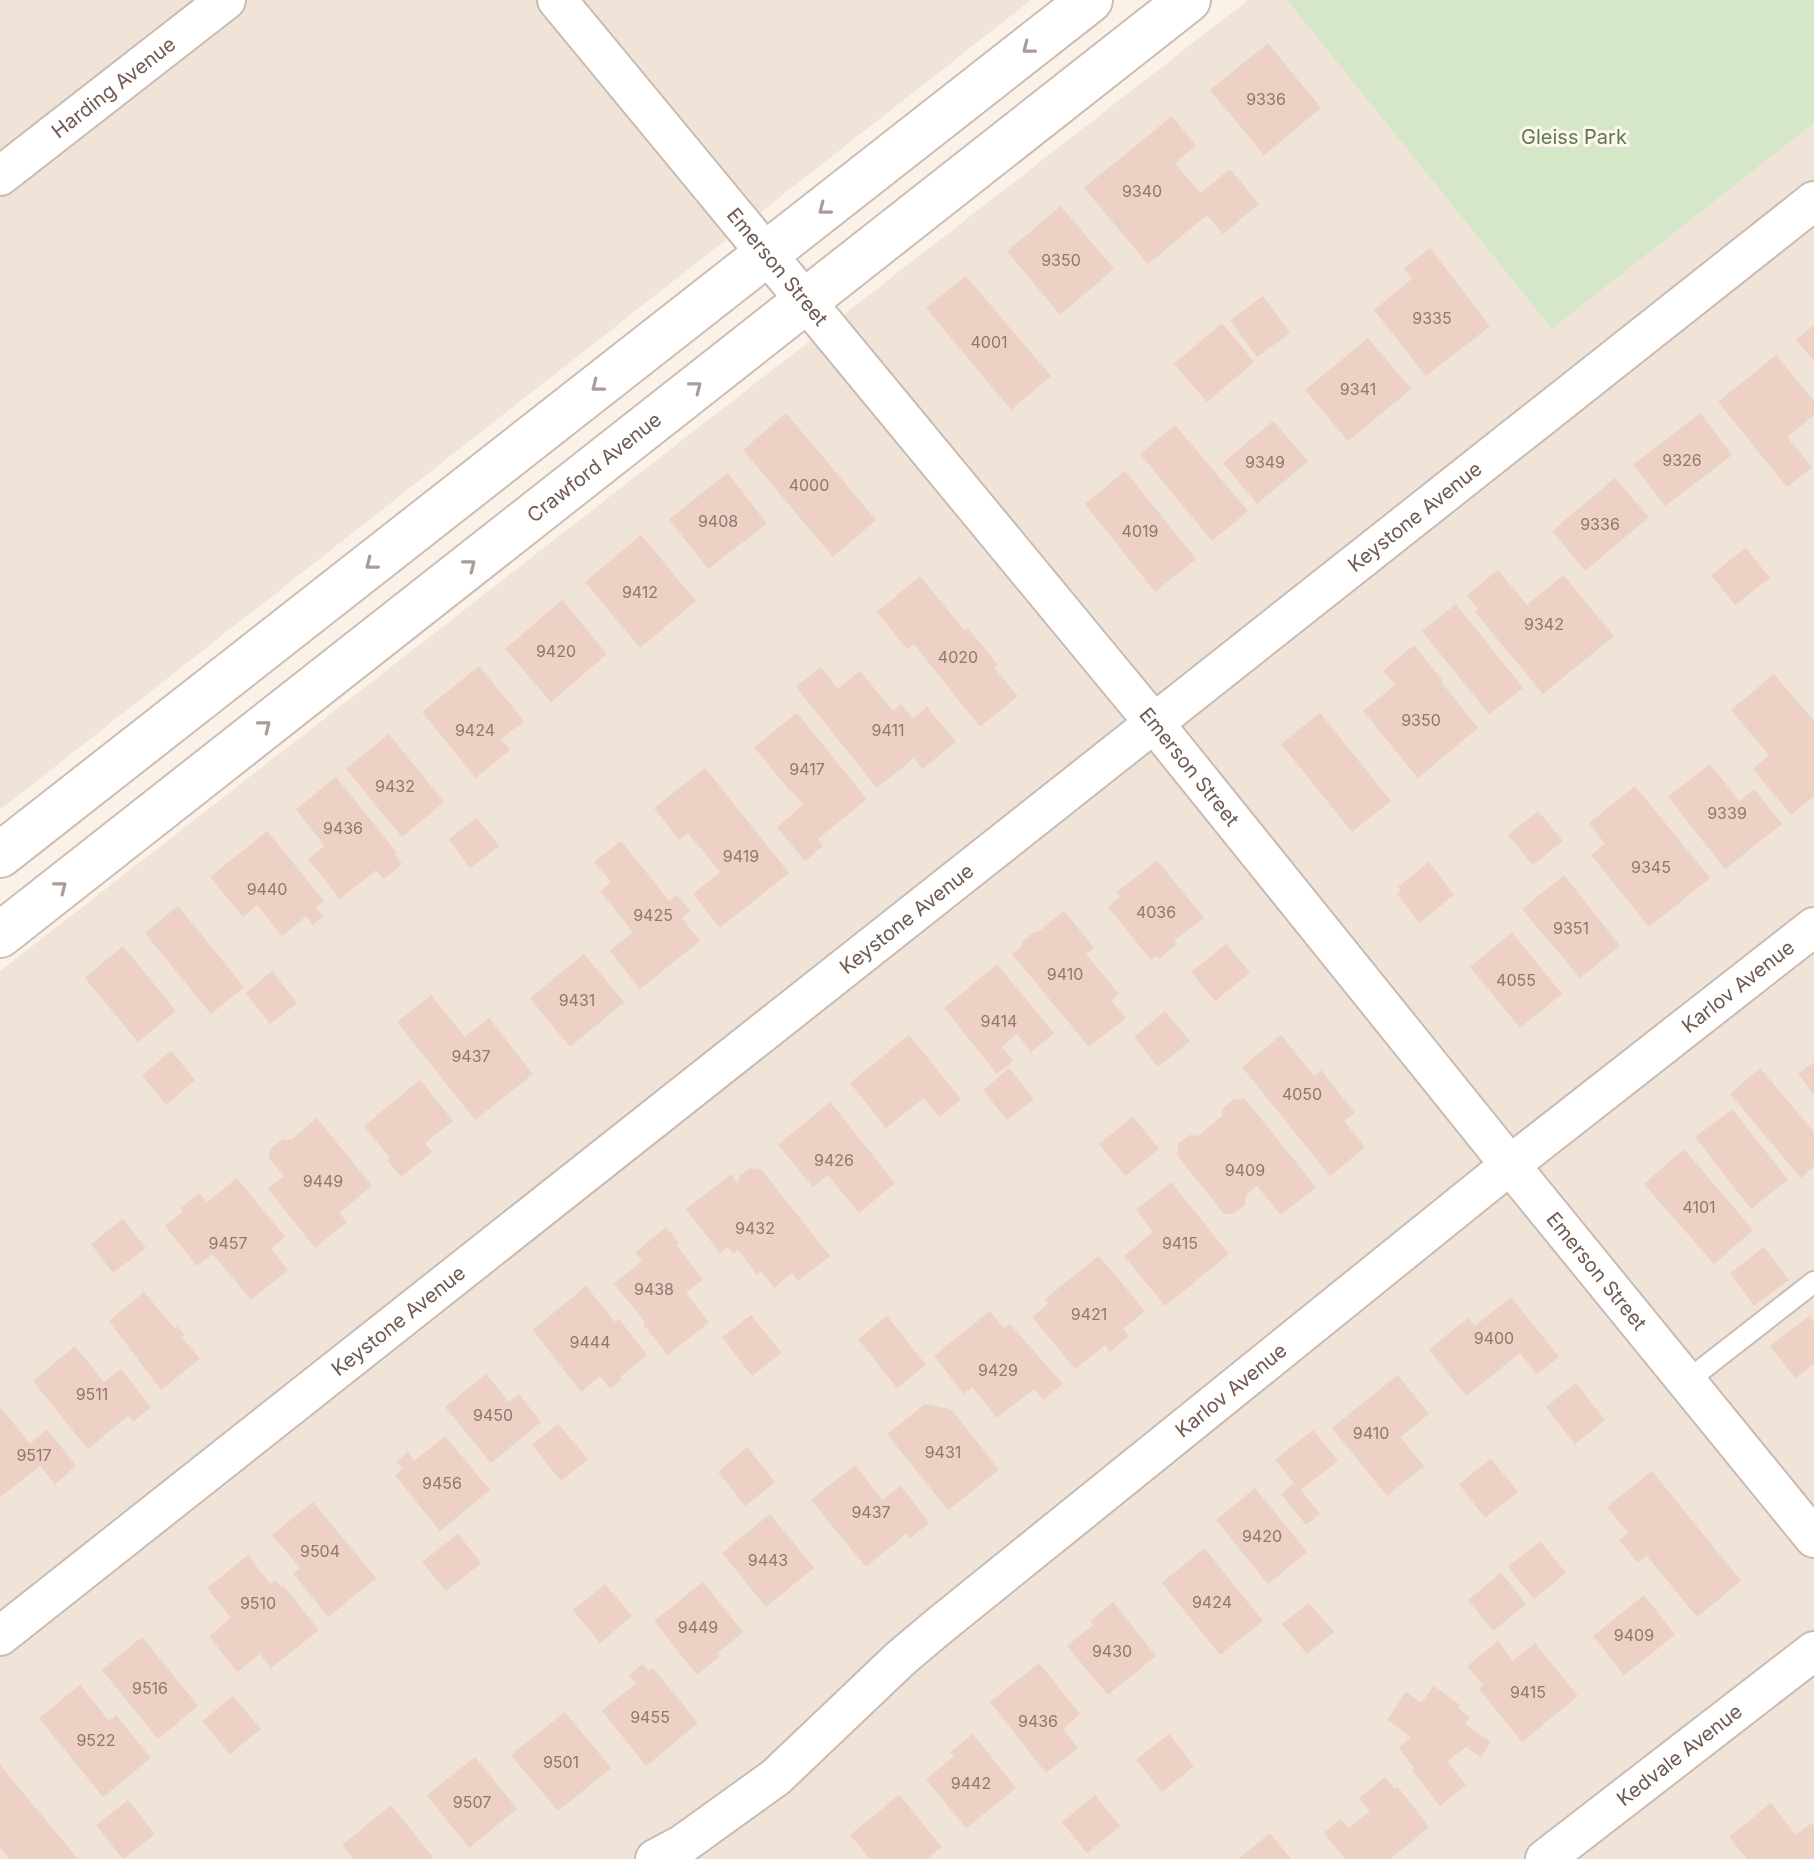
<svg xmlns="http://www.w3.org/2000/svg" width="1814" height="1859" font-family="Inter,sans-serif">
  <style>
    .residential { fill: #f0e4d8 }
    .green { fill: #d6e6c9 }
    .building { fill: #ecd1c4 }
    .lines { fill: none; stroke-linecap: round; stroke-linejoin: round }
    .lane-casing { stroke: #cbbab0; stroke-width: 24 }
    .street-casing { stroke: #cbbab0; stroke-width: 42 }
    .secondary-casing { stroke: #cfbcb1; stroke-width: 48 }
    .lane { stroke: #fff; stroke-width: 20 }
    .street { stroke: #fff; stroke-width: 38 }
    .secondary { stroke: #fff; stroke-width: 44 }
    .oneway { stroke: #aa9c96 }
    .labels { text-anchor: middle; stroke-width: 6; stroke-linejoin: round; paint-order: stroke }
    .number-label { font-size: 16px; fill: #90786d }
    .street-label { font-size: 20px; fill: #715a50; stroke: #fdf6ef }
    .park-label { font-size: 20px; fill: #5d7a4d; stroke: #fdf6ef }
  </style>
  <rect width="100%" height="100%" fill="#faf2e9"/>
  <g class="residential">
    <path d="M0 0H1031L0 810Z"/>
    <path d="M1248 0H1287L1552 329 1814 123V1859H0V971Z"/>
  </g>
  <path class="green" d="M1287 0H1814V123L1552 329Z"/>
  <g class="building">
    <path d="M1268 43 1321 108 1264 155 1210 90Z"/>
    <path d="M1172 116 1196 146 1175 163 1200 193 1230 169 1259 204 1223 234 1207 215 1148 264 1084 188Z"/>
    <path d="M1061 206 1114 269 1060 315 1007 251Z"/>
    <path d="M1430 248 1490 326 1426 376 1374 310 1412 279 1404 268Z"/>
    <path d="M966 276 1051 376 1011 410 926 308Z"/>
    <path d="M1263 296 1290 333 1257 357 1230 320Z"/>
    <path d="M1222 323 1254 362 1207 402 1174 364Z"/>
    <path d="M1814 325V361L1796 340Z"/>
    <path d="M1368 338 1411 389 1348 441 1305 390Z"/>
    <path d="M1776 355 1814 401V415L1787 437 1812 467 1787 487 1718 402Z"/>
    <path d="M786 413 876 520 833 557 743 450Z"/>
    <path d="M1700 413 1732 455 1665 506 1633 465Z"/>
    <path d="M1273 421 1308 461 1257 504 1223 463Z"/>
    <path d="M1175 425 1248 511 1212 541 1140 454Z"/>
    <path d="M1125 471 1196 559 1155 592 1085 504Z"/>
    <path d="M728 473 767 524 708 569 669 519Z"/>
    <path d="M1615 478 1649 517 1585 571 1552 531Z"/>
    <path d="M641 535 696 601 640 648 585 582Z"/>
    <path d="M1746 548 1770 578 1735 605 1711 575Z"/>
    <path d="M1498 570 1527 605 1563 575 1614 636 1543 694 1475 612 1478 609 1467 595Z"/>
    <path d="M920 576 965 631 968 628 998 665 994 668 1018 696 980 727 914 644 907 649 877 612Z"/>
    <path d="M562 600 607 654 551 702 505 649Z"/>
    <path d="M1456 604 1523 688 1489 714 1422 631Z"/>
    <path d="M1414 645 1443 681 1441 682 1478 728 1418 778 1363 711 1395 685 1383 671Z"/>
    <path d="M479 666 524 721 501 739 510 750 476 778 422 712Z"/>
    <path d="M821 667 838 689 860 671 893 711 901 704 913 718 927 707 956 742 922 769 914 758 877 788 796 687Z"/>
    <path d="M1774 674 1814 721V796L1791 815 1753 769 1769 755 1731 710Z"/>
    <path d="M797 713 867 799 818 839 823 846 805 861 777 827 803 805 791 790 790 791 754 747Z"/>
    <path d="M1320 713 1391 801 1352 832 1281 744Z"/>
    <path d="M389 734 444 802 402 837 346 769Z"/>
    <path d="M1710 764 1739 801 1754 789 1782 824 1725 869 1668 797Z"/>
    <path d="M705 768 789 873 720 928 693 894 720 872 688 833 679 840 654 808Z"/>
    <path d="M336 777 397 853 395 855 402 864 384 879 376 870 340 899 308 859 325 846 296 809Z"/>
    <path d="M1635 786 1710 878 1649 927 1591 855 1605 844 1589 823Z"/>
    <path d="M1538 811 1563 841 1533 865 1508 835Z"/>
    <path d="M477 818 499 846 470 868 449 839Z"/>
    <path d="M267 831 324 901 316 908 323 917 313 925 306 916 282 936 257 905 243 917 210 877Z"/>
    <path d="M621 841 669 901 677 895 690 911 682 918 700 941 640 989 610 951 633 932 600 891 611 882 594 862Z"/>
    <path d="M1157 860 1204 918 1174 941 1177 944 1159 959 1157 956 1151 960 1108 907 1120 897 1117 892Z"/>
    <path d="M1429 862 1454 895 1419 923 1397 894 1401 891 1398 887Z"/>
    <path d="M1564 875 1620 946 1580 978 1522 909Z"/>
    <path d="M178 906 244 987 211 1014 145 933Z"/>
    <path d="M1064 911 1094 948 1086 954 1119 994 1111 1000 1126 1018 1089 1047 1012 954 1021 947 1022 942 1034 932H1038Z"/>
    <path d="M1512 932 1562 994 1520 1028 1470 967Z"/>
    <path d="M1226 944 1250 973 1215 1001 1191 972Z"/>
    <path d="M123 946 176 1011 138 1042 85 978Z"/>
    <path d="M584 954 624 1002 570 1047 530 998Z"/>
    <path d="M997 964 1054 1033 1031 1052 1017 1034 1002 1047 1013 1061 997 1074 944 1008Z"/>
    <path d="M272 971 297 1003 270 1024 246 993Z"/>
    <path d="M431 995 465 1037 489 1018 533 1074 475 1120 397 1022Z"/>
    <path d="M1165 1011 1190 1041 1158 1067 1134 1037Z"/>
    <path d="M909 1035 961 1099 939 1117 924 1098 886 1128 850 1083Z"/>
    <path d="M1281 1035 1314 1076 1321 1070 1355 1113 1344 1121 1365 1147 1330 1176 1242 1067Z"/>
    <path d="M171 1051 195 1080 166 1105 142 1075Z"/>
    <path d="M1814 1062V1095L1798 1074Z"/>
    <path d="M1009 1068 1034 1099 1007 1120 983 1090Z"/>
    <path d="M1760 1068 1814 1132V1166L1801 1178 1730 1094Z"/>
    <path d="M420 1080 453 1121 425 1143 432 1152 401 1177 387 1160 390 1158 364 1126Z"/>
    <path d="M1244 1098 1316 1187 1281 1215 1257 1186 1246 1195 1245 1205 1233 1214H1224L1176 1154 1178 1152V1144L1189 1135 1198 1136 1222 1116 1223 1108 1234 1099 1242 1100Z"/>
    <path d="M830 1102 895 1183 859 1213 828 1175 813 1187 778 1145Z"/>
    <path d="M1732 1109 1788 1180 1751 1209 1695 1137Z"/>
    <path d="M1133 1117 1159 1149 1125 1176 1099 1144Z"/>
    <path d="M317 1118 372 1186 339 1213 347 1222 315 1248 268 1189 284 1176 269 1158 270 1149 283 1139 291 1140Z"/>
    <path d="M1684 1149 1753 1230 1714 1264 1644 1184Z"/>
    <path d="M750 1168 761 1169 830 1256 798 1281 792 1273 774 1288 761 1271 757 1275 738 1250 733 1254 727 1247 720 1253 686 1209 731 1174 738 1184 740 1175Z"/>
    <path d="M237 1178 285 1237 271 1249 288 1270 251 1300 213 1254 197 1266 165 1226 183 1212 180 1209 199 1193 207 1202Z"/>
    <path d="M1171 1182 1229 1254 1165 1306 1124 1256 1153 1232 1136 1210Z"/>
    <path d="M123 1219 146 1248 113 1273 91 1244Z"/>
    <path d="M666 1227 679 1243 676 1245 703 1279 686 1293 709 1322 668 1355 643 1324 645 1322 614 1284 642 1261 635 1253Z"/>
    <path d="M1764 1247 1789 1280 1754 1306 1730 1273Z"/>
    <path d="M1099 1256 1145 1311 1123 1329 1129 1336 1110 1352 1105 1345 1075 1369 1032 1317 1049 1303 1045 1299Z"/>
    <path d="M586 1286 615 1322 619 1319 647 1355 620 1377 622 1379 610 1389 600 1376 581 1392 533 1330Z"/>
    <path d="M144 1292 175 1329 177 1326 185 1335 182 1337 200 1359 161 1390 109 1321Z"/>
    <path d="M1511 1297 1559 1357 1537 1374 1520 1353 1466 1396 1429 1349 1468 1318 1475 1326Z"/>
    <path d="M990 1311 1004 1328 1010 1324 1063 1384 1043 1400 1034 1389 997 1418 972 1387 964 1394 934 1356Z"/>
    <path d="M751 1315 782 1353 752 1376 722 1337Z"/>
    <path d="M887 1316 926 1365 897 1388 858 1339Z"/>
    <path d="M1809 1316 1814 1322V1364L1795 1378 1770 1346Z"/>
    <path d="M75 1346 104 1382 121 1369 151 1407 133 1422 128 1416 88 1449 33 1381Z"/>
    <path d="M486 1374 509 1402 519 1394 541 1422 491 1463 445 1407Z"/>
    <path d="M1398 1375 1429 1414 1400 1437 1424 1466 1387 1496 1332 1428Z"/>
    <path d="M1576 1383 1605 1420 1575 1444 1546 1407Z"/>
    <path d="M925 1404 951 1409 999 1470 948 1510 887 1434Z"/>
    <path d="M0 1407 30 1444 47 1429 76 1466 55 1484 40 1466 0 1497Z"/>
    <path d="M558 1424 588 1459 561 1481 532 1445Z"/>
    <path d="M1313 1430 1338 1461 1301 1490 1320 1514 1306 1525 1281 1494 1294 1483 1275 1460Z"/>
    <path d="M445 1436 490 1490 440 1531 395 1475 403 1469 396 1462 408 1452 414 1461Z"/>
    <path d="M747 1447 775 1482 745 1506 718 1472Z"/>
    <path d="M1491 1459 1518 1492 1485 1518 1459 1484Z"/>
    <path d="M855 1465 882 1500 901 1486 929 1523 910 1538 906 1534 866 1567 811 1500Z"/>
    <path d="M1652 1471 1741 1581 1697 1617 1647 1556 1638 1563 1619 1540 1628 1533 1607 1507Z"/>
    <path d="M1255 1488 1307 1552 1268 1584 1216 1520Z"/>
    <path d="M313 1502 376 1578 328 1617 293 1573 300 1568 272 1535Z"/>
    <path d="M770 1514 814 1568 766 1607 722 1553Z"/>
    <path d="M458 1534 481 1563 446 1591 422 1562Z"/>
    <path d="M1540 1541 1566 1573 1534 1599 1508 1567Z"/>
    <path d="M1204 1548 1263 1621 1220 1655 1162 1583Z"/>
    <path d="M248 1555 270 1584 275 1580 281 1587 283 1585 319 1630 271 1668 260 1654 237 1672 209 1636 231 1618 207 1588Z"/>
    <path d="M1501 1573 1526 1604 1493 1631 1468 1600Z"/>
    <path d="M703 1582 743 1632 717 1653 720 1656 697 1675 654 1621Z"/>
    <path d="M605 1584 632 1616 600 1643 573 1610Z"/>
    <path d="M1644 1595 1675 1635 1624 1675 1593 1636Z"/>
    <path d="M1113 1602 1156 1656 1108 1695 1067 1646 1093 1625 1090 1621Z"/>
    <path d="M1309 1603 1334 1632 1307 1654 1282 1624Z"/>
    <path d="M142 1637 198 1706 158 1739 102 1670Z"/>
    <path d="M1498 1641 1513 1661 1535 1643 1578 1696 1522 1742 1479 1689 1483 1685 1467 1666Z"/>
    <path d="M1039 1663 1080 1714 1063 1729 1078 1748 1046 1773 990 1702Z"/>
    <path d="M643 1664 649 1671 653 1668 698 1723 646 1766 602 1711 636 1683 629 1675Z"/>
    <path d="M80 1685 109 1721 116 1715 151 1758 103 1797 39 1718Z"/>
    <path d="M1434 1686 1460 1705 1458 1708 1470 1717 1465 1724 1491 1742 1481 1757 1466 1747 1447 1761 1466 1785 1440 1806 1412 1770 1414 1768 1399 1748 1411 1737 1387 1720 1406 1692 1421 1703Z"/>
    <path d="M233 1696 261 1729 230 1754 202 1721Z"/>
    <path d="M565 1712 611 1768 558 1811 511 1755Z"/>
    <path d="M973 1734 1016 1788 966 1828 926 1779 954 1756 950 1752Z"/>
    <path d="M1169 1734 1194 1766 1162 1792 1136 1760Z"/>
    <path d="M475 1757 517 1809 469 1848 427 1795Z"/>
    <path d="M0 1765 78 1859H9L0 1847Z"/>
    <path d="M1385 1777 1395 1789 1398 1787 1429 1827 1390 1859H1345L1324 1833 1341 1819 1348 1828 1370 1811 1359 1798Z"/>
    <path d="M899 1795 942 1847 927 1859H870L850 1835Z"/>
    <path d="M1095 1795 1120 1826 1087 1853 1062 1822Z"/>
    <path d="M128 1800 155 1834 123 1859 96 1825Z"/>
    <path d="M1771 1803 1796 1835 1811 1823 1814 1826V1859H1747L1729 1837Z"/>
    <path d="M391 1805 433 1857 430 1859H354L342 1845Z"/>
    <path d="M1270 1833 1291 1859H1238Z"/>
  </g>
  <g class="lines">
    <g class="lane-casing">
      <path id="lane" d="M1687 1381 1814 1282"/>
    </g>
    <g class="street-casing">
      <g id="street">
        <path id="s1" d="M557 0 1154 723 1510 1165 1814 1538"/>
        <path id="s2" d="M0 176 226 0"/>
        <path id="s3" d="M0 1636 1814 201"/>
        <path id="s4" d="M655 1859 683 1844 776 1777 901 1658 939 1626 1510 1165 1814 927"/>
        <path id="s5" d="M1545 1859 1814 1651"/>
      </g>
    </g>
    <g class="secondary-casing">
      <g id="secondary">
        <path d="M0 855 1090 0"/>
        <path id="s6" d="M0 935 1188 0"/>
      </g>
    </g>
    <use href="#lane" class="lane"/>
    <use href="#street" class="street"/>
    <use href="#secondary" class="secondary"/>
  </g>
  <defs><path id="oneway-chevron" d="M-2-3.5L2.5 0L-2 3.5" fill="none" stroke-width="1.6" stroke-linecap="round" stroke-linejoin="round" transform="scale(2)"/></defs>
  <g class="oneway">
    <use href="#oneway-chevron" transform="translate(1028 48) rotate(142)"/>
    <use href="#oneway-chevron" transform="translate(824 209) rotate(142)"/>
    <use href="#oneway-chevron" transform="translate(597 386) rotate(142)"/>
    <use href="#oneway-chevron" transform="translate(696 387) rotate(-38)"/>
    <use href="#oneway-chevron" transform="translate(371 564) rotate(142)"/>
    <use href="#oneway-chevron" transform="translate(470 565) rotate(-38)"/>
    <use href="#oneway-chevron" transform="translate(265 726) rotate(-38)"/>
    <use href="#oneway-chevron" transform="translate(61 887) rotate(-38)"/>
  </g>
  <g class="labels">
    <g class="number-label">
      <text x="1266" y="105">9336</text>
      <text x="1142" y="197">9340</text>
      <text x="1061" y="266">9350</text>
      <text x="1432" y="324">9335</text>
      <text x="989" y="348">4001</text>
      <text x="1358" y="395">9341</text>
      <text x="1682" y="466">9326</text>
      <text x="1265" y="468">9349</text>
      <text x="809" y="491">4000</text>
      <text x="718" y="527">9408</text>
      <text x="1600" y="530">9336</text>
      <text x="1140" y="537">4019</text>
      <text x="640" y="598">9412</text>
      <text x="1544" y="630">9342</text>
      <text x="556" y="657">9420</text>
      <text x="958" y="663">4020</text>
      <text x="1421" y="726">9350</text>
      <text x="475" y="736">9424</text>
      <text x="888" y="736">9411</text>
      <text x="807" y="775">9417</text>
      <text x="395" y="792">9432</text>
      <text x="1727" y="819">9339</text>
      <text x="343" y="834">9436</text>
      <text x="741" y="862">9419</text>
      <text x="1651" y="873">9345</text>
      <text x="267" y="895">9440</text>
      <text x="1156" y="918">4036</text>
      <text x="653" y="921">9425</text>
      <text x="1571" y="934">9351</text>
      <text x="1065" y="980">9410</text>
      <text x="1516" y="986">4055</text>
      <text x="577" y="1006">9431</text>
      <text x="999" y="1027">9414</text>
      <text x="471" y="1062">9437</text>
      <text x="1302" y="1100">4050</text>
      <text x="834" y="1166">9426</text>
      <text x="1245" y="1176">9409</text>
      <text x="323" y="1187">9449</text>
      <text x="1699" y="1213">4101</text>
      <text x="755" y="1234">9432</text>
      <text x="228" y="1249">9457</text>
      <text x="1180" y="1249">9415</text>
      <text x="654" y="1295">9438</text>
      <text x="1089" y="1320">9421</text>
      <text x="1494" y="1344">9400</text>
      <text x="590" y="1348">9444</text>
      <text x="998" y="1376">9429</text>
      <text x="92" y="1400">9511</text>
      <text x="493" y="1421">9450</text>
      <text x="1371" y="1439">9410</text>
      <text x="943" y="1458">9431</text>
      <text x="34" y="1461">9517</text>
      <text x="442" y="1489">9456</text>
      <text x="871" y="1518">9437</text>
      <text x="1262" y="1542">9420</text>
      <text x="320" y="1557">9504</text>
      <text x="768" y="1566">9443</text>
      <text x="1212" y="1608">9424</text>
      <text x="258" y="1609">9510</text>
      <text x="698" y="1633">9449</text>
      <text x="1634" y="1641">9409</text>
      <text x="1112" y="1657">9430</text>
      <text x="150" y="1694">9516</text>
      <text x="1528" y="1698">9415</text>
      <text x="650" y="1723">9455</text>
      <text x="1038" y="1727">9436</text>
      <text x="96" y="1746">9522</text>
      <text x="561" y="1768">9501</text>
      <text x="971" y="1789">9442</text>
      <text x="472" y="1808">9507</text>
    </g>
    <g class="street-label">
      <text dy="7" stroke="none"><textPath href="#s2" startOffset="144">Harding Avenue</textPath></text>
      <text dy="7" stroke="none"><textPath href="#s1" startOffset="346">Emerson Street</textPath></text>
      <text dy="7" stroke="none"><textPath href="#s6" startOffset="756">Crawford Avenue</textPath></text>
      <text dy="7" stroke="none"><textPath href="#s3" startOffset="1804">Keystone Avenue</textPath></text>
      <text dy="7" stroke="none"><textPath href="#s1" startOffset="994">Emerson Street</textPath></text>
      <text dy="7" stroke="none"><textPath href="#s3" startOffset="1156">Keystone Avenue</textPath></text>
      <text dy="7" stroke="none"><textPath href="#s4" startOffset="1392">Karlov Avenue</textPath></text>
      <text dy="7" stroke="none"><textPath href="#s1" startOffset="1642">Emerson Street</textPath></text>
      <text dy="7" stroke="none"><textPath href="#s3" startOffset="508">Keystone Avenue</textPath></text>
      <text dy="7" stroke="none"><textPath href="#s4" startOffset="744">Karlov Avenue</textPath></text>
      <text dy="7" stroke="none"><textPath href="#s5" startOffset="170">Kedvale Avenue</textPath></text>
    </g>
    <g class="park-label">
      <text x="1574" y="144">Gleiss Park</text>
    </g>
  </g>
</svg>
